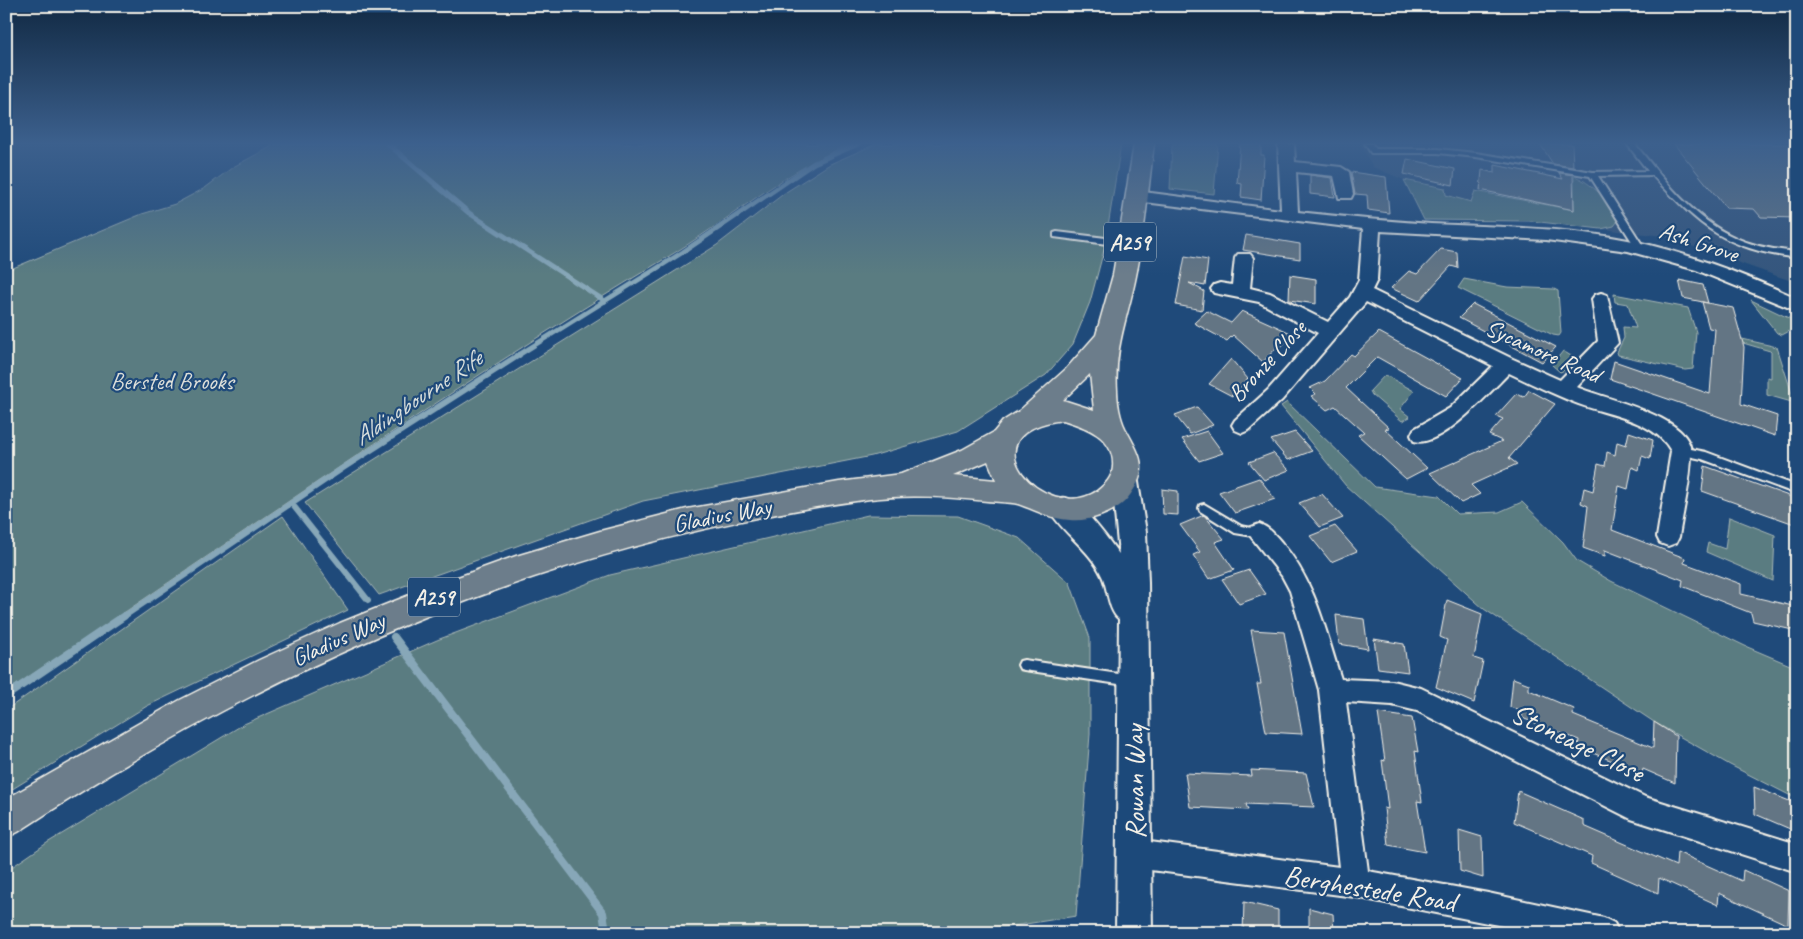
<svg xmlns="http://www.w3.org/2000/svg" width="1803" height="939" font-family="Caveat,sans-serif">
  <style>
    .built { fill: #34577d }
    .green { fill: #5a7c81; stroke: #a7b6b4 }
    .lines { fill: none; stroke-linecap: round; stroke-linejoin: round }
    .stream-far2 { stroke: #87a7b8; stroke-width: 5 }
    .stream-far1 { stroke: #87a7b8; stroke-width: 6 }
    .stream { stroke: #87a7b8; stroke-width: 8 }
    .building { fill: #647484; stroke: #f4f1e8 }
    .service-casing { stroke: #f4f1e8; stroke-width: 4 }
    .minor-casing { stroke: #f4f1e8; stroke-width: 4 }
    .tertiary-casing { stroke: #f4f1e8; stroke-width: 4 }
    .trunk-casing { stroke: #f4f1e8; stroke-width: 3 }
    .service { fill: #1f4a7a; fill-rule: evenodd }
    .minor { fill: #1f4a7a; fill-rule: evenodd }
    .tertiary { fill: #1f4a7a; fill-rule: evenodd }
    .trunk { fill: #6c7d8b; fill-rule: evenodd }
    .labels { text-anchor: middle; stroke-width: 4.5; stroke-linejoin: round; paint-order: stroke }
    .shield { fill: #1f4a7a; stroke: #b4bfc7; stroke-width: 1 }
    .shield-label { font-size: 22px; font-weight: bold; fill: #f4f1e8 }
    .street-label { font-size: 24px; fill: #f4f1e8; stroke: #1f4a7a }
    .park-label { font-size: 24px; fill: #dddfd9; stroke: #1f4a7a }
    .water-label { font-size: 25px; font-style: italic; fill: #d9dfdc; stroke: #1f4a7a }
    .near-street-label { font-size: 29px; fill: #f4f1e8; stroke: #1f4a7a }
  </style>
  <rect width="100%" height="100%" fill="#1f4a7a"/>
  <filter id="ink" filterUnits="userSpaceOnUse"><feTurbulence type="fractalNoise" baseFrequency=".02" numOctaves="2"/><feDisplacementMap in="SourceGraphic" scale="10" xChannelSelector="R" yChannelSelector="G"/><feConvolveMatrix kernelMatrix="1 2 1 2 8 2 1 2 1" color-interpolation-filters="sRGB"/></filter>
  <g filter="url(#ink)">
    <path class="built" d="M1360 144H1797V283L1663 236 1531 221 1424 220 1404 180 1373 167Z"/>
    <g class="green">
      <path d="M276 144H850C783 172 728 221 666 258 440 394 225 546 6 692V271L142 214 175 204 205 188 233 167Z"/>
      <path d="M876 144H1121L1105 246 1090 302 1073 344 1046 375 958 431 872 456 643 501 379 595 305 503 717 245 786 192 830 164Z"/>
      <path d="M1172 144H1218L1214 194 1170 189Z"/>
      <path d="M1574 176C1588 180 1615 205 1618 221L1614 226 1601 229 1531 221 1424 220 1404 180 1445 188 1446 195 1471 202 1475 191 1574 210Z"/>
      <path d="M1464 279 1507 287 1554 289 1558 291 1561 333 1559 336 1553 335 1458 288Z"/>
      <path d="M1614 294 1688 308 1696 332 1693 369 1685 370 1618 355 1617 352 1624 338 1623 327 1636 328 1628 304 1615 302Z"/>
      <path d="M1751 300 1797 322V327L1782 335 1777 333Z"/>
      <path d="M1716 335H1725L1777 347 1795 403 1767 395V377L1771 378V352L1770 351Z"/>
      <path d="M1563 351 1576 359 1568 369 1560 372 1552 365Z"/>
      <path d="M1385 375 1414 391 1400 409 1410 417 1402 421 1372 395 1370 391Z"/>
      <path d="M1287 402 1375 487 1439 496 1457 514 1499 512 1522 502 1563 542 1577 561 1611 581 1745 646 1797 668V799L1730 765 1654 722 1484 609 1346 486 1281 406Z"/>
      <path d="M868 515 958 516 1019 538 1070 583 1090 638V734L1076 916 969 933H645L635 925 628 933H6V871L47 843 244 724 437 640 610 575Z"/>
      <path d="M283 516 348 610 147 706 6 793V710Z"/>
      <path d="M1729 517 1775 535 1773 581 1706 552 1708 543 1725 549Z"/>
    </g>
    <g class="lines">
      <g class="stream-far2">
        <path d="M388 144 469 213 605 301"/>
        <path d="M517 356 683 252 814 163 858 144"/>
      </g>
      <g class="stream-far1">
        <path d="M292 504 368 600"/>
        <path d="M123 617 343 468 519 355"/>
      </g>
      <g class="stream">
        <path d="M394 637 603 913 605 925 600 933"/>
        <path d="M6 696 124 616"/>
      </g>
    </g>
    <g class="building">
      <path d="M1240 144H1261V155H1264L1261 200 1241 197 1242 184 1237 183Z"/>
      <path d="M1540 144H1572L1573 167 1553 164Z"/>
      <path d="M1674 144H1797V218L1761 217 1754 209 1726 208Z"/>
      <path d="M1407 159 1455 169 1453 185 1404 174Z"/>
      <path d="M1495 165 1563 179 1559 173 1573 175 1574 210 1480 190 1482 170 1495 173Z"/>
      <path d="M1351 172 1386 177 1389 213 1368 210 1367 195 1355 194Z"/>
      <path d="M1310 175 1332 178 1335 197 1310 194Z"/>
      <path d="M1246 235 1300 244V259L1243 250Z"/>
      <path d="M1441 249 1457 252 1458 268 1451 266 1419 301 1391 288 1409 271 1417 274Z"/>
      <path d="M1185 256 1208 260 1205 286 1189 283 1204 291 1202 310 1176 305Z"/>
      <path d="M1290 275 1316 279V304L1289 300Z"/>
      <path d="M1679 280 1703 285 1708 303 1683 298Z"/>
      <path d="M1702 302 1733 308 1744 347 1741 404 1777 416 1775 436 1610 379 1614 361 1710 394 1715 329 1709 328Z"/>
      <path d="M1473 304 1556 347 1542 362 1459 318Z"/>
      <path d="M1207 311 1231 323 1242 311 1293 334 1281 347 1278 346 1263 362 1233 335 1227 341 1194 323Z"/>
      <path d="M1379 332 1463 378 1446 396 1377 357 1346 388 1389 428 1385 429 1427 468 1406 479 1358 435 1364 432 1335 406 1327 410 1311 396 1316 394 1310 388 1325 381 1351 354 1354 356Z"/>
      <path d="M1231 359 1248 379 1232 396 1209 384Z"/>
      <path d="M1529 390 1555 404 1509 458 1517 464 1471 485 1480 494 1461 503 1430 473 1502 441 1489 435 1503 419 1496 416 1516 394 1524 397Z"/>
      <path d="M1197 407 1213 425 1190 434 1175 415Z"/>
      <path d="M1207 431 1223 453 1199 461 1182 439Z"/>
      <path d="M1295 432 1312 451 1288 460 1271 440Z"/>
      <path d="M1629 432 1653 440 1650 459 1642 456 1639 470 1632 467 1628 489 1619 486 1612 530 1685 558 1684 563 1741 584V594L1797 607V631L1753 621 1751 613 1682 586 1683 580 1605 550V556L1583 548 1588 506 1581 503 1584 488 1593 491 1598 464 1605 466 1607 452 1615 455 1617 442 1626 445Z"/>
      <path d="M1273 453 1289 470 1264 480 1249 462Z"/>
      <path d="M1705 466 1797 499V525L1702 491Z"/>
      <path d="M1259 478 1275 499 1235 513 1219 492Z"/>
      <path d="M1162 489 1178 491V515L1163 514Z"/>
      <path d="M1322 494 1343 518 1320 527 1299 503Z"/>
      <path d="M1204 515 1224 539 1215 542 1234 570 1209 579 1193 555 1200 552 1180 525Z"/>
      <path d="M1335 526 1357 551 1331 562 1310 536Z"/>
      <path d="M1249 570 1266 594 1239 604 1222 579Z"/>
      <path d="M1447 600 1482 614 1474 658 1483 661 1474 703 1436 687 1447 640 1440 637Z"/>
      <path d="M1336 615 1364 619 1368 649 1339 644Z"/>
      <path d="M1251 630 1284 632 1302 734 1266 732 1257 684H1261Z"/>
      <path d="M1374 639 1404 644 1408 672 1378 668Z"/>
      <path d="M1513 678 1529 684V690L1574 709 1573 715 1653 748 1654 722 1676 736 1675 783 1643 769 1642 773 1578 747 1579 740 1522 718 1523 712 1510 707Z"/>
      <path d="M1378 713 1412 718 1418 752 1415 751 1422 802 1417 801 1425 852 1388 845 1384 808 1388 809 1382 760 1385 761Z"/>
      <path d="M1251 770 1306 773 1314 807 1246 804 1248 810 1190 807 1185 773 1252 776Z"/>
      <path d="M1754 787 1797 804V832L1755 814Z"/>
      <path d="M1518 791 1584 820V826L1676 866 1677 852 1742 881 1743 870 1789 891 1788 925 1719 893 1718 905 1659 878 1658 893 1591 863 1592 856 1514 822Z"/>
      <path d="M1459 830 1482 837 1483 878 1460 871Z"/>
      <path d="M1244 902 1278 910V933H1243Z"/>
      <path d="M1309 908 1333 914 1334 933H1309Z"/>
    </g>
    <g class="lines">
      <g class="service-casing">
        <g id="service">
          <path d="M1365 144H1372L1376 149H1438L1476 153 1593 172 1648 171 1627 144H1635C1662 178 1694 220 1736 238 1756 247 1776 250 1797 252V258C1723 248 1702 228 1652 175L1598 176 1645 249 1641 252 1638 251 1590 176 1476 157 1438 153H1371Z"/>
          <path d="M1057 232 1130 241 1134 244 1130 247 1054 237V233Z"/>
          <path d="M1681 447 1706 452 1797 486V494L1702 459 1678 454 1676 451 1678 448Z"/>
          <path d="M1204 504 1241 526 1263 530 1264 533 1263 536 1259 537 1235 533 1200 511 1199 508 1200 505Z"/>
          <path d="M1024 660 1132 676 1136 677 1138 681 1136 685 1132 686 1024 670 1020 669 1018 665 1020 661Z"/>
        </g>
      </g>
      <g class="minor-casing">
        <g id="minor">
          <path d="M1278 144H1294L1295 162 1341 167 1349 172 1353 194 1351 198H1339L1334 176 1296 172 1298 212C1342 217 1386 221 1431 224 1497 227 1563 227 1628 240 1686 252 1742 274 1797 298V311L1696 270 1628 251 1546 240 1380 231 1377 280 1372 290 1513 359 1560 380 1598 341 1592 299 1595 295 1601 293 1607 295 1618 343 1577 387C1604 399 1692 416 1691 453 1691 481 1683 510 1679 537L1676 543 1668 546 1660 543 1657 537 1671 451C1653 418 1604 415 1573 402 1551 393 1530 383 1509 373 1491 391 1440 449 1414 441L1411 435 1414 429 1450 408 1493 366 1366 302 1282 400 1249 430 1242 433 1235 430 1232 425 1235 420 1268 390 1318 333 1259 302 1214 293 1211 289 1214 285 1220 283 1232 285 1235 258 1238 254H1250L1253 258 1250 288 1270 293 1328 322 1350 297 1359 280 1363 229 1136 201 1130 200 1128 196 1130 192 1136 191 1281 210Z"/>
          <path d="M1259 524C1269 527 1275 535 1282 543 1316 583 1325 630 1341 679L1392 681 1421 688 1645 797 1797 844V872L1631 819 1417 711 1392 705 1346 702 1368 871 1488 893 1604 918 1614 923 1619 933H1538L1355 897 1135 868 1125 864 1121 854 1125 844 1135 840 1339 867 1319 690 1290 591 1282 576 1248 533 1251 527Z"/>
        </g>
      </g>
      <g class="tertiary-casing">
        <path id="tertiary" d="M1125 472 1134 475 1138 482 1146 532 1148 582 1152 933H1116L1119 619C1108 611 1108 588 1102 576 1090 549 1062 533 1048 508L1052 500C1059 498 1065 496 1071 500 1087 510 1108 539 1119 554L1112 482 1116 475Z"/>
      </g>
      <g class="trunk-casing">
        <path id="trunk" d="M1134 144H1154C1148 188 1145 233 1136 276 1128 317 1114 347 1117 390 1117 402 1120 418 1125 428 1140 456 1151 469 1127 499 1115 513 1088 522 1070 520 1051 519 1036 510 1018 504 1009 502 997 502 987 501 948 497 909 494 870 499 560 540 279 661 18 832L6 838V799L180 700 259 660 340 623 422 590 516 556 600 531 687 509 839 482 901 474 962 450 994 432 1003 421 1019 411 1066 369 1096 335 1113 275ZM1090 374 1094 410 1063 400ZM1063 420C1086 427 1115 437 1113 467 1112 478 1106 484 1097 491 1044 526 961 432 1063 420ZM988 461 996 480 953 476Z"/>
      </g>
      <use href="#service" class="service"/>
      <use href="#minor" class="minor"/>
      <use href="#tertiary" class="tertiary"/>
      <use href="#trunk" class="trunk"/>
    </g>
  </g>
  <linearGradient id="sky" x2="0" y2="1"><stop stop-color="#112943"/><stop offset="0.52" stop-color="#3c608d"/><stop offset="1" stop-color="#3c608d" stop-opacity="0"/></linearGradient>
  <rect width="1803" height="275" fill="url(#sky)"/>
  <g class="labels">
    <g class="shield">
      <rect x="1104" y="222.5" width="52" height="39" rx="4"/>
      <rect x="408" y="577.5" width="52" height="39" rx="4"/>
    </g>
    <g class="shield-label">
      <text x="1130" y="250">A259</text>
      <text x="434" y="605">A259</text>
    </g>
    <g class="street-label">
      <text transform="translate(1699 242) rotate(18)" y="8">Ash Grove</text>
      <text transform="translate(1543 351) rotate(24)" y="8">Sycamore Road</text>
      <text transform="translate(1267 361) rotate(-47)" y="8">Bronze Close</text>
      <text transform="translate(722 515) rotate(-11)" y="8">Gladius Way</text>
      <text transform="translate(338 639) rotate(-24)" y="8">Gladius Way</text>
    </g>
    <g class="park-label">
      <text x="172" y="389">Bersted Brooks</text>
    </g>
    <g class="water-label">
      <text transform="translate(417 397) rotate(-34)" y="9">Aldingbourne Rife</text>
    </g>
    <g class="near-street-label">
      <text transform="translate(1578 742) rotate(26)" y="10">Stoneage Close</text>
      <text transform="translate(1134 782) rotate(-91)" y="10">Rowan Way</text>
      <text transform="translate(1370 888) rotate(9)" y="10">Berghestede Road</text>
    </g>
  </g>
  <rect width="1803" height="939" fill="none" stroke="#1f4a7a" stroke-width="25"/>
  <rect x="12" y="12" width="1778" height="914" fill="none" stroke="#f4f1e8" stroke-width="2" filter="url(#ink)"/>
</svg>
